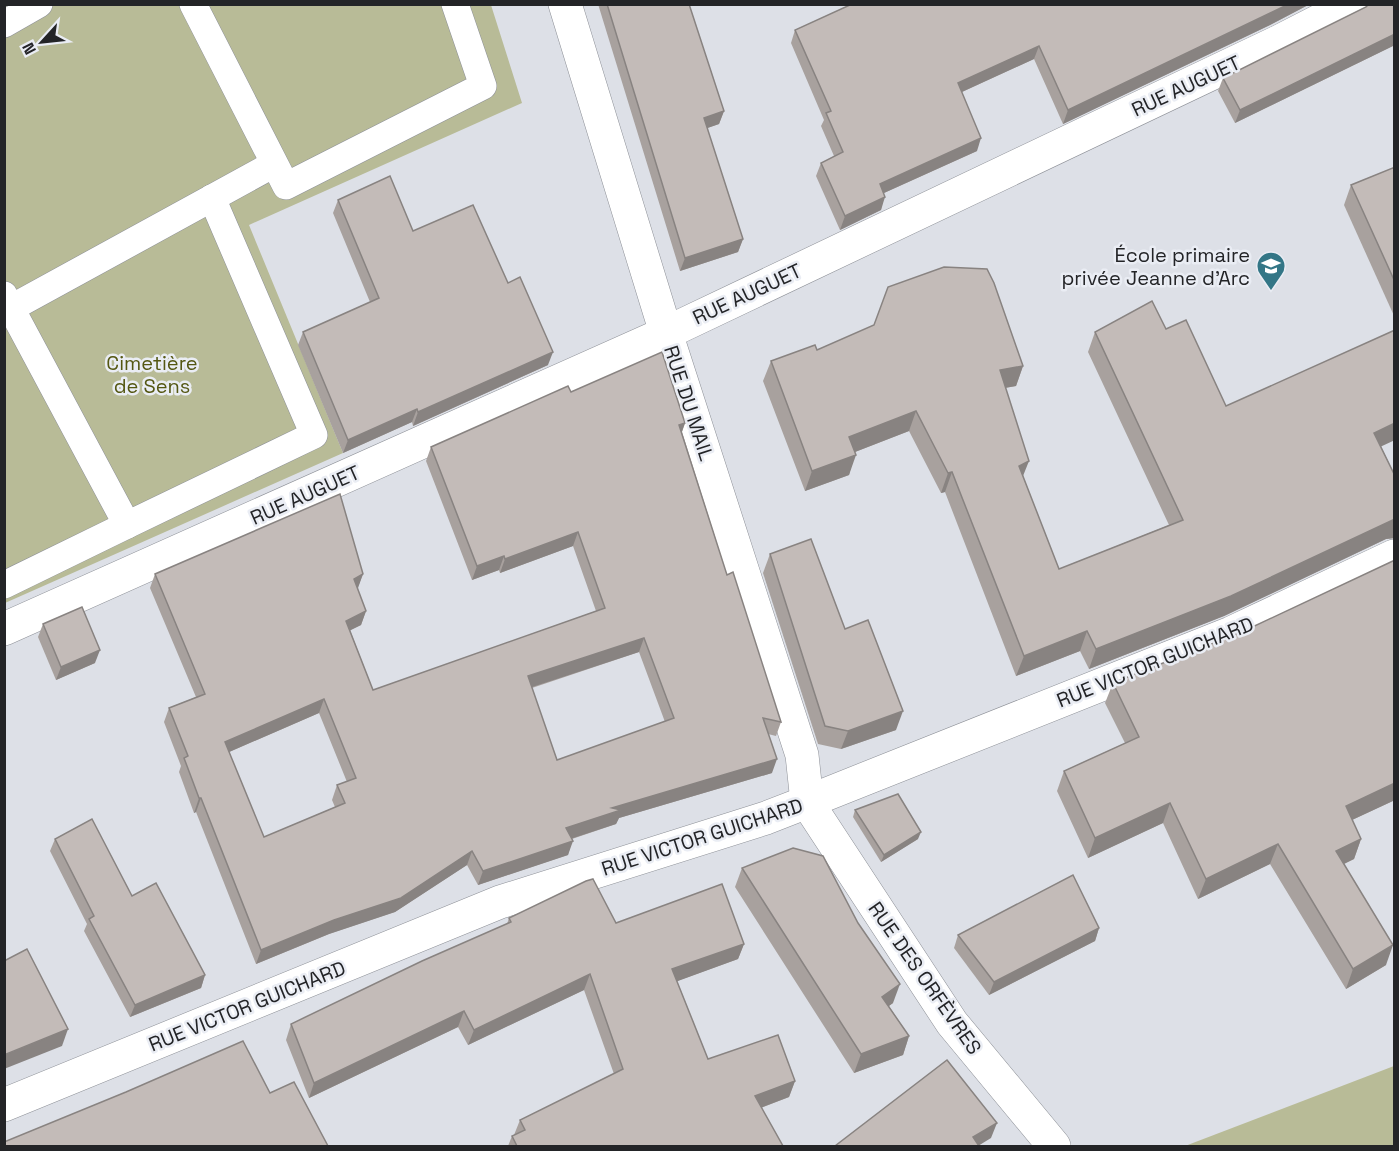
<svg xmlns="http://www.w3.org/2000/svg" width="1399" height="1151" font-family="'Space Grotesk',sans-serif">
  <style>
    .green { fill: #b8bb97 }
    .lines { fill: none; stroke-linecap: round; stroke-linejoin: round }
    .service-casing { stroke: #8d9097; stroke-width: 28 }
    .minor-casing { stroke: #8d9097; stroke-width: 34 }
    .tertiary-casing { stroke: #8d9097; stroke-width: 34 }
    .secondary-casing { stroke: #8d9097; stroke-width: 34 }
    .service { stroke: #fff; stroke-width: 27 }
    .minor { stroke: #fff; stroke-width: 33 }
    .tertiary { stroke: #fff; stroke-width: 33 }
    .secondary { stroke: #fff; stroke-width: 33 }
    .wall { fill: #a8a19e; fill-rule: evenodd }
    .shaded-wall { fill: #888381 }
    .building { fill: #c3bbb8; stroke: #888381; stroke-width: 1.5; fill-rule: evenodd }
    .labels { text-anchor: middle; stroke-width: 5; stroke-linejoin: round; paint-order: stroke }
    .street-label { font-size: 20px; fill: #232427; stroke: #eaedf4 }
    .poi-label { font-size: 20px; fill: #232427; stroke: #eaedf4; text-anchor: end }
    .park-label { font-size: 20px; fill: #545712; stroke: #eaedf4 }
  </style>
  <rect width="100%" height="100%" fill="#dde0e7"/>
  <g class="green">
    <path d="M5 5H491L522 103 249 225 343 453 5 603Z"/>
    <path d="M1394 1066V1146H1185Z"/>
  </g>
  <g class="lines">
    <g class="service-casing">
      <g id="service">
        <path d="M193 4 286 186 483 86 455 4"/>
        <path d="M4 24 39 4"/>
        <path d="M4 295 127 525 314 435 212 198"/>
        <path d="M4 312 274 164"/>
        <path d="M4 585 127 525"/>
      </g>
    </g>
    <g class="minor-casing">
      <path id="minor" d="M4 629 666 333 1278 42 1352 4"/>
    </g>
    <g class="tertiary-casing">
      <path id="tertiary" d="M565 4 666 333 802 755 807 802"/>
    </g>
    <g class="secondary-casing">
      <g id="secondary">
        <path d="M807 802 952 1023 1054 1146"/>
        <path d="M4 1105 500 902 766 818 807 802 1231 633 1394 556"/>
      </g>
    </g>
    <use href="#service" class="service"/>
    <use href="#minor" class="minor"/>
    <use href="#tertiary" class="tertiary"/>
    <use href="#secondary" class="secondary"/>
  </g>
  <g class="wall">
    <path d="M598 4H689L724 111 719 124 707 128 743 239 738 252 680 271Z"/>
    <path d="M852 4H1310L1270 25 1063 124 1034 59 962 92 977 151 884 193 881 210 840 230 816 176 821 163 834 156 821 126 824 120 791 43 795 30Z"/>
    <path d="M1395 4V45L1235 123 1218 91 1223 78 1366 7Z"/>
    <path d="M1395 167V318L1344 205 1351 185Z"/>
    <path d="M338 200 413 231 508 283 548 365 413 426 412 422 343 453 298 345 303 332 370 302 333 213Z"/>
    <path d="M1166 329 1226 406 1381 446 1395 476V538L1386 539 1224 616 1089 669 1080 651 1016 676 945 492 941 493 909 431 855 452 849 475 805 491 763 381 771 361 817 350 1023 366 1016 386 1005 388 1023 476 1059 569 1169 525 1088 352 1095 332Z"/>
    <path d="M571 392 685 423 682 432 727 575 781 722 776 736 768 734 772 773 619 818 616 824 572 839 568 855 478 885 467 865 395 912 329 934 256 964 196 812 194 813 179 772 181 766 164 722 169 708 196 697 150 588 155 574H363L357 589 366 611 361 625 350 630 373 690 596 611 573 546 500 573 499 570 472 580 426 461 431 447ZM639 652 665 722 557 760 532 688ZM319 713 347 782 337 785 332 800 335 807 264 837 229 752Z"/>
    <path d="M770 554 845 629 896 730 841 749 818 744 763 573Z"/>
    <path d="M1395 560V800L1352 820 1361 839 1354 859 1344 864 1386 965 1346 989 1270 864 1198 899 1163 823 1088 858 1057 791 1064 771 1125 743 1105 703 1113 683 1246 630Z"/>
    <path d="M43 624 95 663 56 680 38 637Z"/>
    <path d="M855 810 918 839 881 862 853 817Z"/>
    <path d="M55 839 132 896 205 975 201 988 130 1017 84 931 87 924 50 851Z"/>
    <path d="M742 868 893 1003 889 1006 909 1036 903 1055 854 1073 735 887Z"/>
    <path d="M509 918 616 923 744 944 738 959 677 981 708 1059 795 1081 789 1097 761 1108 783 1146H508L512 1136 514 1135 520 1120 614 1074 584 990 468 1045 458 1027 309 1098 286 1040 291 1024 507 924Z"/>
    <path d="M1099 928 1095 941 989 995 954 948 958 935Z"/>
  </g>
  <g class="shaded-wall">
    <path d="M1289 4H1310L1270 25 1063 124 1068 110Z"/>
    <path d="M1395 34V45L1235 123 1240 110Z"/>
    <path d="M1039 46 1034 59 953 96 958 83Z"/>
    <path d="M724 111 719 124 699 131 704 118Z"/>
    <path d="M981 138 977 151 875 197 880 184Z"/>
    <path d="M885 197 881 210 840 230 845 216Z"/>
    <path d="M743 239 738 252 680 271 685 258Z"/>
    <path d="M553 352 548 365 413 426 418 412Z"/>
    <path d="M1023 366 1016 386 992 390 1000 370Z"/>
    <path d="M417 409 412 422 343 453 348 440Z"/>
    <path d="M916 411 909 431 842 457 849 437Z"/>
    <path d="M685 423 680 437 679 425Z"/>
    <path d="M1395 423V440L1367 453 1374 433Z"/>
    <path d="M856 455 849 475 805 491 812 471Z"/>
    <path d="M1029 461 1021 481 1019 466Z"/>
    <path d="M952 472 945 492 941 493 948 473Z"/>
    <path d="M1395 519V538L1386 539 1224 616 1089 669 1096 649Z"/>
    <path d="M578 532 573 546 500 573 505 559Z"/>
    <path d="M504 556 499 570 472 580 477 566Z"/>
    <path d="M363 574 358 588 349 593 354 579Z"/>
    <path d="M366 611 361 625 341 635 346 621Z"/>
    <path d="M1087 631 1080 651 1016 676 1024 656Z"/>
    <path d="M644 638 639 652 523 690 528 676Z"/>
    <path d="M100 650 95 663 56 680 61 667Z"/>
    <path d="M324 699 319 713 220 756 225 742Z"/>
    <path d="M903 711 896 730 841 749 848 731Z"/>
    <path d="M777 759 772 773 619 818 616 824 561 842 566 828 612 808Z"/>
    <path d="M1395 783V800L1339 826 1346 806Z"/>
    <path d="M199 798H201L196 812 194 813Z"/>
    <path d="M1170 803 1163 823 1088 858 1095 838Z"/>
    <path d="M921 832 918 839 881 862 884 855Z"/>
    <path d="M1361 839 1354 859 1329 871 1336 851Z"/>
    <path d="M573 841 568 855 478 885 483 871Z"/>
    <path d="M1278 844 1270 864 1198 899 1206 879Z"/>
    <path d="M472 851 467 865 395 912 329 934 256 964 261 950Z"/>
    <path d="M1099 928 1095 941 989 995 994 982Z"/>
    <path d="M744 944 738 959 667 985 672 969Z"/>
    <path d="M1393 945 1386 965 1346 989 1353 969Z"/>
    <path d="M590 974 584 990 468 1045 474 1030Z"/>
    <path d="M205 975 201 988 130 1017 135 1005Z"/>
    <path d="M900 984 893 1003 876 1015 882 997Z"/>
    <path d="M464 1011 458 1027 309 1098 314 1083Z"/>
    <path d="M68 1029 62 1046 4 1069V1055Z"/>
    <path d="M909 1036 903 1055 854 1073 861 1054Z"/>
    <path d="M795 1081 789 1097 749 1112 755 1096Z"/>
    <path d="M997 1123 991 1138 978 1146 973 1137Z"/>
  </g>
  <g class="building">
    <path d="M607 4H689L724 111 704 118 743 239 685 258Z"/>
    <path d="M852 4H1289L1068 110 1039 46 958 83 981 138 880 184 885 197 845 216 821 163 843 152 826 113 831 111 795 30Z"/>
    <path d="M1369 4H1395V34L1240 110 1223 78 1366 7Z"/>
    <path d="M1395 167V282L1351 185Z"/>
    <path d="M390 176 413 231 473 205 508 283 520 277 553 352 418 412 417 409 348 440 303 332 379 298 338 200Z"/>
    <path d="M944 267 987 269 994 283 1023 366 1000 370 1029 461 1019 466 1059 569 1183 520 1095 332 1152 301 1166 329 1186 320 1226 406 1395 330V423L1374 433 1395 476V519L1231 596 1096 649 1087 631 1024 656 952 472 948 473 916 411 849 437 856 455 812 471 771 361 815 345 817 350 874 325 888 287Z"/>
    <path d="M662 352 685 423 679 425 727 575 733 572 781 722 763 718 777 759 612 808 621 810 566 828 573 841 483 871 472 851 401 898 334 920 261 950 201 798H199L184 758 188 756 169 708 205 694 155 574 340 494 363 574 354 579 366 611 346 621 373 690 605 608 578 532 505 559 504 556 477 566 431 447 568 386 571 392ZM644 638 674 718 557 760 528 676ZM324 699 356 778 337 785 345 803 264 837 225 742Z"/>
    <path d="M811 539 845 629 868 620 903 711 848 731 825 726 770 554Z"/>
    <path d="M1395 560V783L1346 806 1361 839 1336 851 1393 945 1353 969 1278 844 1206 879 1170 803 1095 838 1064 771 1139 737 1113 683 1246 630Z"/>
    <path d="M82 607 100 650 61 667 43 624Z"/>
    <path d="M898 794 921 832 884 855 855 810Z"/>
    <path d="M92 819 132 896 156 883 205 975 135 1005 89 919 94 916 55 839Z"/>
    <path d="M793 848 823 856 858 923 900 984 882 997 909 1036 861 1054 742 868Z"/>
    <path d="M1073 875 1099 928 994 982 958 935Z"/>
    <path d="M593 879 616 923 722 884 744 944 672 969 708 1059 778 1035 795 1081 755 1096 783 1146H517L512 1136 525 1130 520 1120 623 1069 590 974 474 1030 464 1011 314 1083 291 1024 422 961 511 922 509 918 586 881Z"/>
    <path d="M27 949 68 1029 4 1055V961Z"/>
    <path d="M243 1041 270 1093 294 1082 328 1146H4V1142L126 1092Z"/>
    <path d="M947 1060 997 1123 973 1137 979 1146H835Z"/>
  </g>
  <defs>
    <g id="school-pin" transform="scale(1.5)"><path d="M0 17L-7.5 6A9.5 9.5 0 1 1 7.5 6Z" fill="#337686" stroke="#eaedf4"/><path d="M0-5L7-2L0 1L-7-2ZM-4 1L0 2.5L4 1V4Q0 6-4 4Z" fill="#fff"/></g>
  </defs>
  <g fill-rule="evenodd">
    <use href="#school-pin" x="1271" y="266"/>
  </g>
  <g class="labels">
    <g class="street-label">
      <text transform="translate(1186 86) rotate(-25)" y="7">RUE AUGUET</text>
      <text transform="translate(747 294) rotate(-25)" y="7">RUE AUGUET</text>
      <text transform="translate(689 403) rotate(72)" y="7">RUE DU MAIL</text>
      <text transform="translate(305 495) rotate(-24)" y="7">RUE AUGUET</text>
      <text transform="translate(1155 662) rotate(-22)" y="7">RUE VICTOR GUICHARD</text>
      <text transform="translate(702 837) rotate(-18)" y="7">RUE VICTOR GUICHARD</text>
      <text transform="translate(925 978) rotate(55)" y="7">RUE DES ORFÈVRES</text>
      <text transform="translate(247 1006) rotate(-22)" y="7">RUE VICTOR GUICHARD</text>
    </g>
    <g class="poi-label">
      <text x="1250" y="262">École primaire<tspan x="1250" dy="23">privée Jeanne d'Arc</tspan></text>
    </g>
    <g class="park-label">
      <text x="152" y="370">Cimetière<tspan x="152" dy="23">de Sens</tspan></text>
    </g>
  </g>
  <rect width="1399" height="1151" fill="none" stroke="#232427" stroke-width="12"/>
  <g transform="translate(42 42) rotate(243)" stroke="#eaedf4" stroke-width="4.5" paint-order="stroke">
  <path d="M0-4.5L10 22L0 15L-10 22Z" fill="#232427"/>
  <text y="-9" font-size="16" font-weight="bold" text-anchor="middle" fill="#232427">N</text>
  </g>
</svg>
